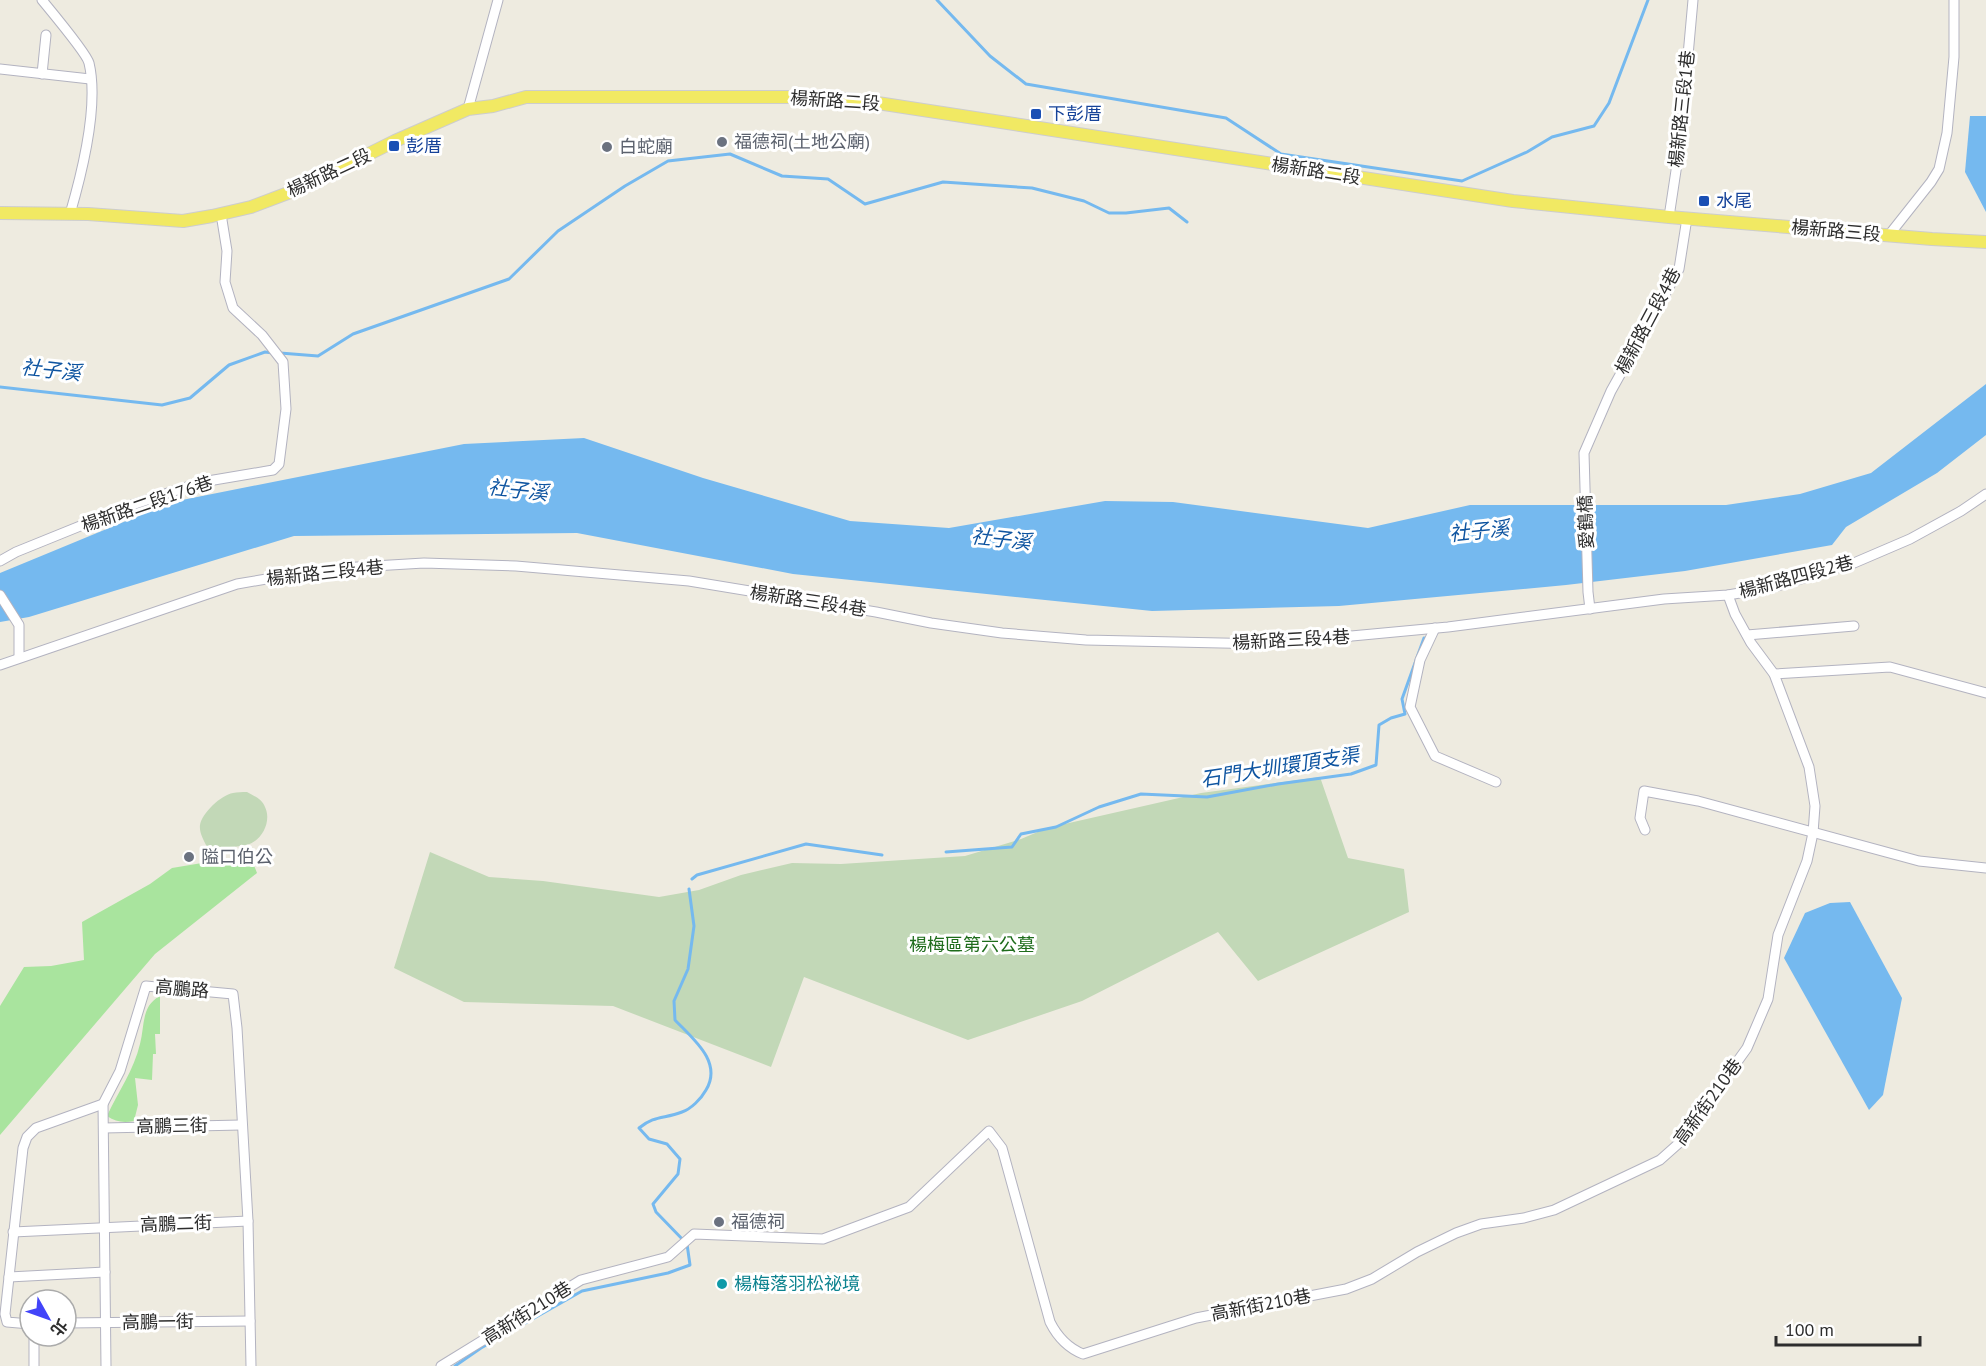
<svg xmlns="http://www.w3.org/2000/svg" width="1986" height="1366" font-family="'PT Sans','Noto Sans TC',sans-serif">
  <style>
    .green { fill: #a9e49e }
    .cemetery { fill: #c2d8b7 }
    .water { fill: #75b9ef }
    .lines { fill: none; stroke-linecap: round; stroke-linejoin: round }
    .stream { stroke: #75b9ef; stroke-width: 3 }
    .minor-casing { stroke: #b3b3c0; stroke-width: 11 }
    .major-casing { stroke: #cdcdcd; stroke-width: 14 }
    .minor { stroke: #fff; stroke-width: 9 }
    .major { stroke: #f1e963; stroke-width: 12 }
    .transit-dot { fill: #1a4fb4; stroke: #fff; stroke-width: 2 }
    .worship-dot { fill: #6b7280; stroke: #fff; stroke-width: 2 }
    .culture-dot { fill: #0f9aa8; stroke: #fff; stroke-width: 2 }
    .labels { text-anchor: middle; stroke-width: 6; stroke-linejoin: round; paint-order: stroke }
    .street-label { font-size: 18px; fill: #2d2d2d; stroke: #fff }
    .transit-label { font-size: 18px; fill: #164399; stroke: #fff; text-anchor: start }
    .worship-label { font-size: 18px; fill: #5b616d; stroke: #fff; text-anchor: start }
    .park-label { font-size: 18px; fill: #1e6c1b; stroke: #fff }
    .culture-label { font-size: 18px; fill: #0d838f; stroke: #fff; text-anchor: start }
    .water-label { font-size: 20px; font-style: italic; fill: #0e54a0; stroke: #fff }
  </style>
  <rect width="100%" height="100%" fill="#eeebe0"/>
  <g class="green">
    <path d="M250 855 257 873 155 954 0 1135V1006L24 967 51 966 84 960 82 922 150 884 172 868Z"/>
    <path d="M160 996V1034H155L156 1054H153L152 1080 135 1078 138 1105 134 1121C123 1123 116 1122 107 1116 118 1092 134 1070 140 1044 145 1025 141 1006 160 996Z"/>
  </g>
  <g class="cemetery">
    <path d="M1320 777 1348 858 1404 869 1409 912 1258 981 1218 932 1082 1001 968 1040 804 977 771 1067 613 1006 464 1002 394 968 430 852 489 877 543 881 659 897 699 890 741 875 792 863 841 864 965 856 1021 839 1047 828 1201 793Z"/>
    <path d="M247 792C254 796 262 799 265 807 272 821 262 842 246 845 234 848 220 847 207 847 204 841 199 833 200 825 202 813 221 795 233 793 237 792 242 792 247 792Z"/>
  </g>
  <g class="water">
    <path d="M1970 116H1986V212L1965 172Z"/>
    <path d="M1986 384V435L1937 473 1846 527 1832 545 1685 571 1566 585 1339 606 1152 611 793 574 577 533 294 536 29 617 0 622V573L172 502 464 444 584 438 703 478 850 521 949 528 1105 501 1173 502 1368 528 1470 505H1726L1800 494 1871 473Z"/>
    <path d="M1850 902 1902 998 1883 1095 1869 1110 1784 958 1805 913 1830 903Z"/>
  </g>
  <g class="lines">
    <g class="stream">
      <path d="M937 0 990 56 1026 84 1226 118 1281 154 1462 181 1527 152 1552 137 1594 126 1609 103 1648 0"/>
      <path d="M280 353 318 356 353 334 509 279 558 231 625 186 668 161 730 154 782 176 828 179 865 204 943 182 1032 188 1084 201 1109 213H1126L1169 208 1187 222"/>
      <path d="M0 387 162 405 190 398 229 365 265 352 273 353"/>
      <path d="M946 852 1012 847 1021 834 1056 827 1099 807 1141 794 1207 797 1278 784 1351 774 1376 765 1379 725 1391 718 1405 714 1402 699 1424 638"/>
      <path d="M692 879 697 875 806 844 882 855"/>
      <path d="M455 1366 481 1348 582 1291 668 1273 690 1265 687 1244 656 1212 653 1204 678 1174 680 1159 667 1144 649 1139 639 1128C655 1115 664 1119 682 1112 691 1109 701 1099 706 1090 723 1062 693 1039 675 1020L674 1001 688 969 694 926 689 889"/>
    </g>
    <g class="minor-casing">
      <g id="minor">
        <path d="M42 0C51 11 87 54 89 63 99 105 82 173 70 214"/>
        <path d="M0 69 90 79"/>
        <path d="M42 74 46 35"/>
        <path d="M468 109 498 0"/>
        <path d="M1669 217 1680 144 1693 0"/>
        <path d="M1889 235 1931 182 1939 169 1947 133 1954 57V0"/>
        <path d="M0 561 16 552 132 505 183 488 208 481 273 470 279 464 286 409 283 362 262 335 233 308 225 282 227 251 221 214"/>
        <path d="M0 595 19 625V657"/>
        <path d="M1590 609 1588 592 1584 453 1611 391 1679 269 1687 218"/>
        <path d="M1435 628 1420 660 1410 707 1435 756 1496 782"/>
        <path d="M1747 635 1854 626"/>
        <path d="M0 665 237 584 324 569 424 563 516 566 689 581 876 612 931 623 1002 633 1086 640 1266 644 1448 627 1664 599 1728 595 1774 587 1854 563 1910 539 1961 511 1986 494"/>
        <path d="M1774 674 1890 667 1986 693"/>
        <path d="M1645 830 1640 818 1644 791 1698 801 1919 861 1986 868"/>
        <path d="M104 1128 241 1125"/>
        <path d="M13 1232 248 1221"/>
        <path d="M9 1277 105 1272"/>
        <path d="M66 1323 250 1321"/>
        <path d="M30 1324 7 1322 5 1314 23 1148 27 1137 36 1128 103 1104"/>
        <path d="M34 1366V1336"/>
        <path d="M106 1366 103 1104 120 1071 146 986 233 994 237 1028 248 1221 251 1366"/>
        <path d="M441 1366 581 1280 668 1257 694 1234 823 1239 909 1207 989 1131 1002 1148 1050 1322C1058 1338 1068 1348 1083 1354L1196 1318 1346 1289 1372 1279 1417 1252 1456 1233 1481 1224 1524 1218 1554 1210 1660 1160 1678 1144 1747 1048 1768 999 1778 935 1807 861 1813 833 1815 806 1809 767 1774 674 1751 643 1735 614 1728 595"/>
      </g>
    </g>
    <g class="major-casing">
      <path id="major" d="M0 213 88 214 183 221 212 216 251 207 296 190 395 141 468 109 493 106 526 97H813L858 100 1513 201 1669 217 1932 239 1986 242"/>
    </g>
    <use href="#minor" class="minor"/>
    <use href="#major" class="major"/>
  </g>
  <g class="transit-dot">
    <rect x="1030" y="108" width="12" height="12" rx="3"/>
    <rect x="388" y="140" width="12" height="12" rx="3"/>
    <rect x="1698" y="195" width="12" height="12" rx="3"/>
  </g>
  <g class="worship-dot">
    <circle cx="722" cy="142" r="6"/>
    <circle cx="607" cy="147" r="6"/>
    <circle cx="189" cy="857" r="6"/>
    <circle cx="719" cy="1222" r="6"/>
  </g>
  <circle class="culture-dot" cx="722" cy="1284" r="6"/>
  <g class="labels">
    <g class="street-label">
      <text transform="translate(835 101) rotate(4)" y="6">楊新路二段</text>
      <text transform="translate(1682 109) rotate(-84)" y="6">楊新路三段1巷</text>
      <text transform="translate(1316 171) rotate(9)" y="6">楊新路二段</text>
      <text transform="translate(329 173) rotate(-25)" y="6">楊新路二段</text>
      <text transform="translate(1836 231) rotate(5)" y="6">楊新路三段</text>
      <text transform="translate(1648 321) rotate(-62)" y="6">楊新路三段4巷</text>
      <text transform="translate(147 504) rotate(-19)" y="6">楊新路二段176巷</text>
      <text transform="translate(1586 522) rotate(-92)" y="6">愛鶴橋</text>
      <text transform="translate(325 573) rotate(-6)" y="6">楊新路三段4巷</text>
      <text transform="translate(1796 577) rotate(-15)" y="6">楊新路四段2巷</text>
      <text transform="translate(808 601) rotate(9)" y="6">楊新路三段4巷</text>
      <text transform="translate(1291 640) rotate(-3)" y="6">楊新路三段4巷</text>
      <text transform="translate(182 989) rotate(5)" y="6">高鵬路</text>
      <text transform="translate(1708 1102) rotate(-54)" y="6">高新街210巷</text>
      <text transform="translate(172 1126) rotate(-1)" y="6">高鵬三街</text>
      <text transform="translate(176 1224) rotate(-2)" y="6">高鵬二街</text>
      <text transform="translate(1261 1305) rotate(-11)" y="6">高新街210巷</text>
      <text transform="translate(527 1313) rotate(-32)" y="6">高新街210巷</text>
      <text transform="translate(158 1322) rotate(-1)" y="6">高鵬一街</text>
    </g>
    <g class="transit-label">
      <text x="1048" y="120">下彭厝</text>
      <text x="406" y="152">彭厝</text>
      <text x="1716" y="207">水尾</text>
    </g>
    <g class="worship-label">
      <text x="734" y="148">福德祠(土地公廟)</text>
      <text x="619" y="153">白蛇廟</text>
      <text x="201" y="863">隘口伯公</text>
      <text x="731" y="1228">福德祠</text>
    </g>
    <g class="park-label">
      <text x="972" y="951">楊梅區第六公墓</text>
    </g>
    <g class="culture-label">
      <text x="734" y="1290">楊梅落羽松祕境</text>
    </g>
    <g class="water-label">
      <text transform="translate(51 370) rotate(6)" y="7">社子溪</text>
      <text transform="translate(518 490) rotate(6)" y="7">社子溪</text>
      <text transform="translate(1479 531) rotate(-6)" y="7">社子溪</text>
      <text transform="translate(1001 539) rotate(6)" y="7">社子溪</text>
      <text transform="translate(1280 767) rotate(-9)" y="7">石門大圳環頂支渠</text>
    </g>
  </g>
  <g transform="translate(48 1318) rotate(130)"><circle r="28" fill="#ffffff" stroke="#ababab" stroke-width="1.5"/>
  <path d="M0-4.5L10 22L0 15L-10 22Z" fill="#4244f9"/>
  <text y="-9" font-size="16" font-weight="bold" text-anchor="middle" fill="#2d2d2d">北</text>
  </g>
  <path d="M1776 1336v9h144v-9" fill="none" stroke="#2d2d2d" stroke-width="3"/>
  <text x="1785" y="1336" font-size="18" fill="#2d2d2d" stroke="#ffffff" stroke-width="4.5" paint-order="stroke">100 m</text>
</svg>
